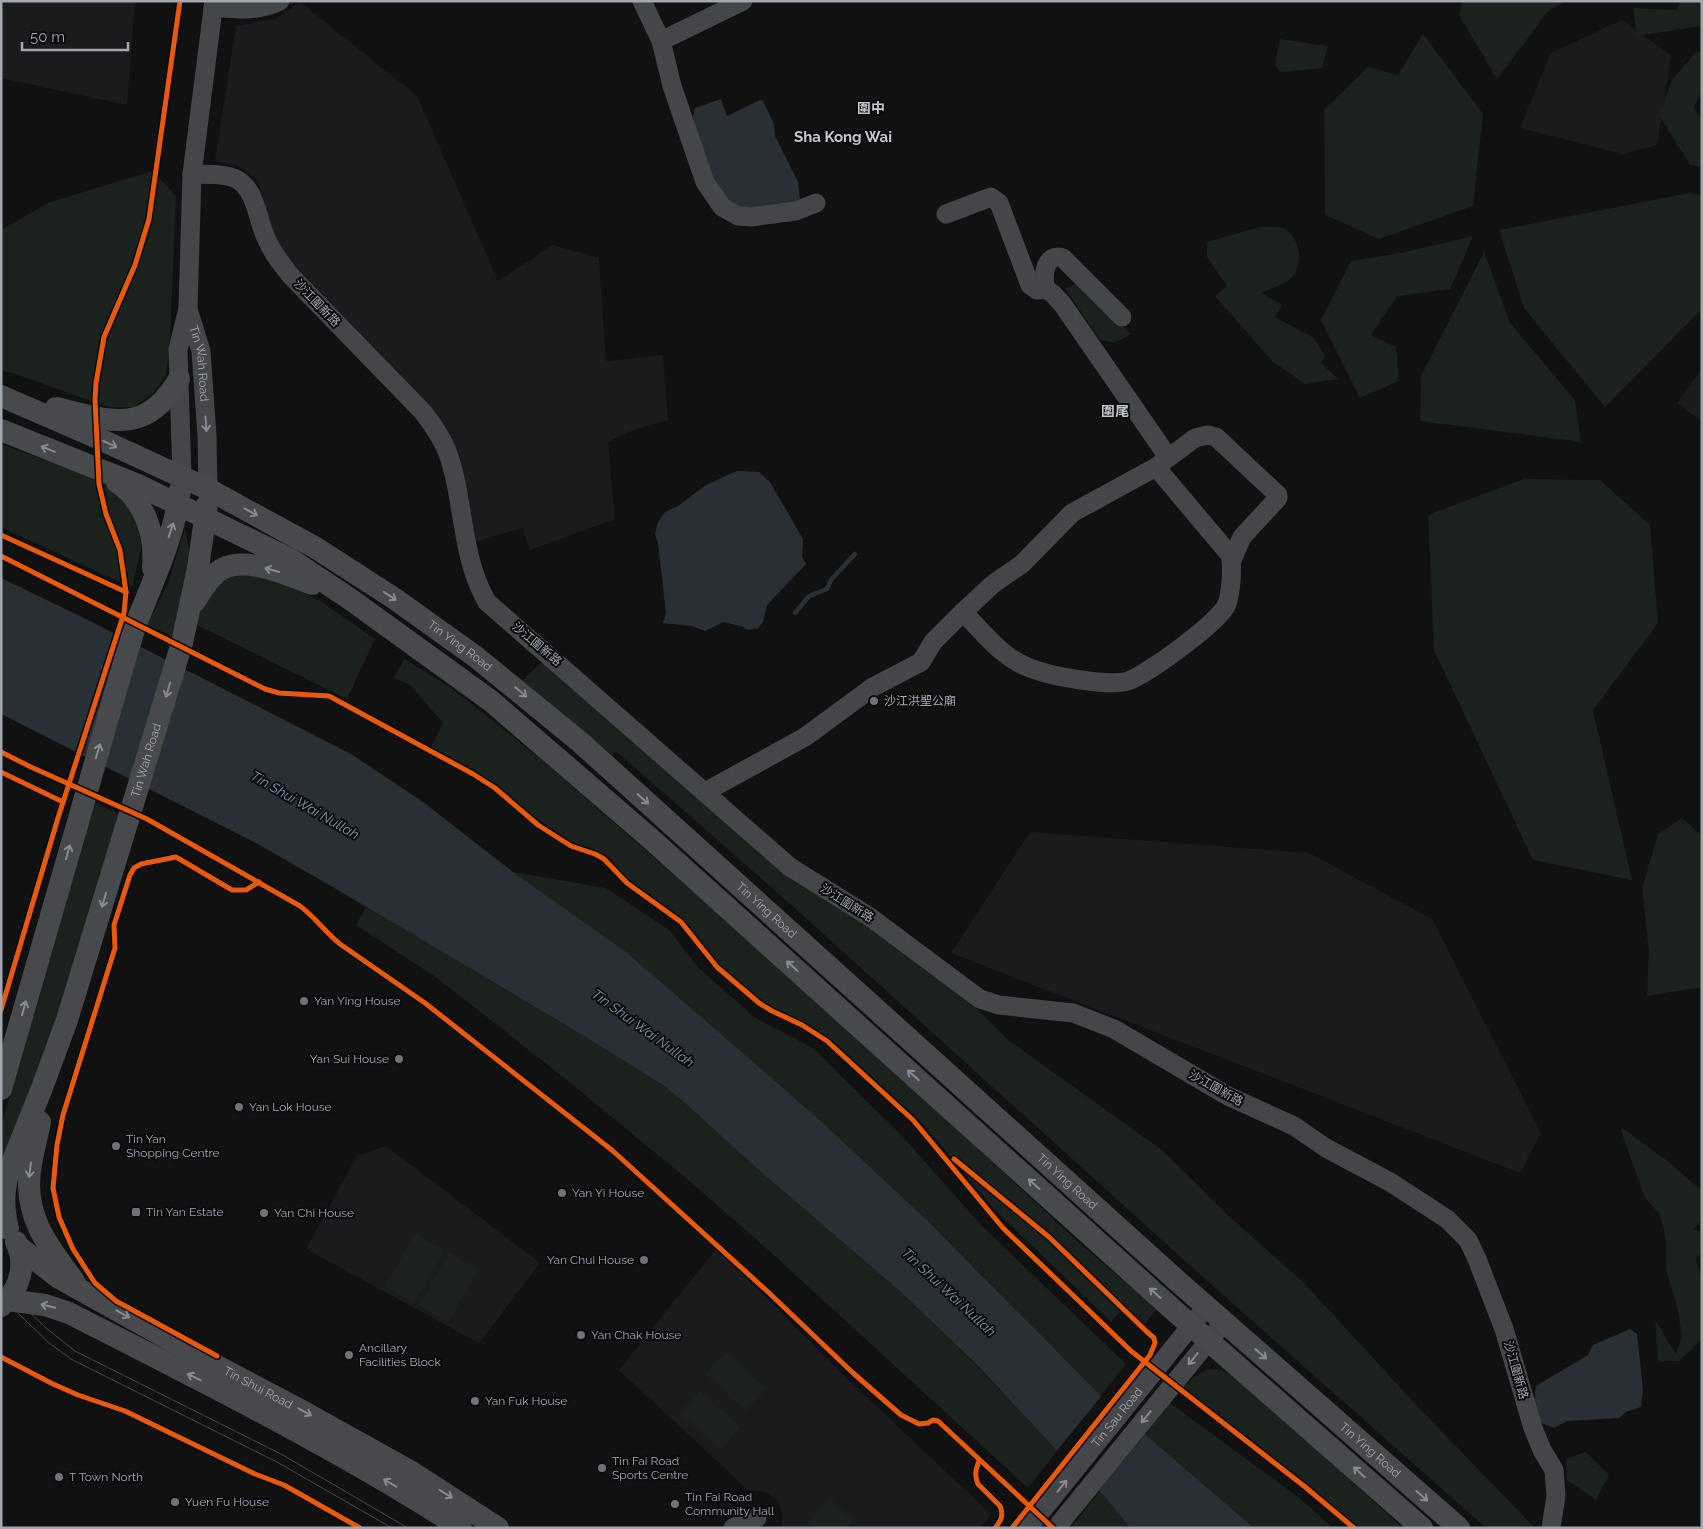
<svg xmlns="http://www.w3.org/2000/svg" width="1703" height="1529" font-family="Raleway,'Noto Sans SC',sans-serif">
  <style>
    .built { fill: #1b1b1d }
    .green { fill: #1b211c }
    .water { fill: #283036 }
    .pier { fill: #111 }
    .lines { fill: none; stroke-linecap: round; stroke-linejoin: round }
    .stream { stroke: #283036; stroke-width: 4.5 }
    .minor { stroke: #45464a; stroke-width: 19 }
    .major { stroke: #47494c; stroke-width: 22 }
    .tram { stroke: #46474a; stroke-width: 1 }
    .cycleway-casing { stroke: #0b0b0d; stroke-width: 8 }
    .cycleway { stroke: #e8590c; stroke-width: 5 }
    .oneway { stroke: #868a93 }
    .oneway2 { stroke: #878b93 }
    .poi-dot { fill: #6f727a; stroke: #0b0b0d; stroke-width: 2 }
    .labels { text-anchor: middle; stroke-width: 4; stroke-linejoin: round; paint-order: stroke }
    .street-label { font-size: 12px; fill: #a2a7b2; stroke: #0b0b0d }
    .poi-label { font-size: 12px; fill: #a2a7b2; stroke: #0b0b0d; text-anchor: start }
    .neighbourhood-label { font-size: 14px; font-weight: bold; fill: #c3c6ce; stroke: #0b0b0d }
    .water-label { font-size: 14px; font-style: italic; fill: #7894ae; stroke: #0b0b0d }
    .quarter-label { font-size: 15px; font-weight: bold; fill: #c3c6ce; stroke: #0b0b0d }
  </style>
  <rect width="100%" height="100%" fill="#111"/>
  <g class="built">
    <path d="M1 1H135L127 105 1 78Z"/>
    <path d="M300 2 417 96 498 281 553 245 599 258 606 361 663 355 668 420 631 431 608 442 615 519 530 550 522 528 475 542 449 435 431 407 283 253 271 226 258 181 243 168 215 161 236 26 275 19Z"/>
    <path d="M1622 20 1671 55 1657 145 1623 154 1520 128 1551 53Z"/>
    <path d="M1702 368V422L1677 403Z"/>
    <path d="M1030 832 1309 853 1432 919 1541 1133 1520 1173 951 953Z"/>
    <path d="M386 1146 540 1263 479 1343 306 1249 357 1156Z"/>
    <path d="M717 1248 838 1370 991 1514 980 1528H781L783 1515 777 1500 765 1492 749 1491 619 1370Z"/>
  </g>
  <g class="green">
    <path d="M1462 1H1568L1549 10 1497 79 1459 15Z"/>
    <path d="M1681 1H1702V26L1637 36 1633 8 1676 10Z"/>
    <path d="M1423 34 1483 114 1473 206 1379 239 1325 215 1324 110 1368 67 1398 75Z"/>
    <path d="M1280 39 1328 46 1322 68 1281 72 1275 65Z"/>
    <path d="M1696 52H1702V91L1694 106 1702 122V167L1690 165 1659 115 1672 80Z"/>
    <path d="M153 171 176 196 170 341 166 376 152 394 134 407H108L15 374 1 370V230L50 202Z"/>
    <path d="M1689 193 1702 195V309L1605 407 1524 308 1499 230Z"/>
    <path d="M1260 227C1266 227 1277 226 1283 228 1299 235 1303 259 1295 273 1289 284 1272 287 1262 293L1282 305 1275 317 1314 338 1325 356 1321 363 1338 379 1305 384 1272 361 1215 296 1227 286 1207 257V242Z"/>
    <path d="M1473 236 1450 289 1397 296 1371 335 1396 347 1399 381 1360 398 1321 320 1351 261 1401 253Z"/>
    <path d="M1484 252 1510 323 1575 400 1581 442 1420 421 1421 376Z"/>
    <path d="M1076 284 1131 334 1115 343 1100 340 1065 288Z"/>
    <path d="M1 444 78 472 108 486 121 494 140 527 141 548 132 588 1 527Z"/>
    <path d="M1523 479 1600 480 1650 525 1658 623 1593 710 1632 880 1533 860 1434 650 1428 515Z"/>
    <path d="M185 528 190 554 173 637 147 625 168 584Z"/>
    <path d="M233 572 277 580 319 600 375 639 347 699 195 624C204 595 210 591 233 572Z"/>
    <path d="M404 659 450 687 542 760 826 1007 1078 1242 1157 1309 1145 1324 1125 1306 1111 1322 994 1209 923 1124 823 1034 765 1004 718 963 682 919 631 882 607 855 576 845 523 809 497 784 431 747 443 723 410 685 394 678Z"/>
    <path d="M543 661 866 922 975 1007 1007 1039 1163 1151 1232 1219 1304 1283 1421 1410 1535 1528H1486L1194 1269 798 911 616 751 609 758 522 681Z"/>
    <path d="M93 802 120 815 58 1017 1 1165V1127Z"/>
    <path d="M1682 818 1702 836V987L1647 996 1649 951 1642 888 1658 834Z"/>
    <path d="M513 872 606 888 669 930 699 968 754 1017 813 1048 901 1135 984 1228 1126 1364 1101 1396 1034 1329 992 1285 927 1220 873 1170 625 951Z"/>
    <path d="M366 907 579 1033 663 1085 685 1103 761 1172 902 1293 982 1371 1057 1451 1028 1488 765 1247 687 1179 562 1076 437 978 356 925Z"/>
    <path d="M1622 1128 1669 1162 1702 1191V1220L1693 1229 1702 1232V1251L1696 1259 1702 1282V1339L1679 1361H1658L1655 1320 1676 1354 1682 1337 1677 1305 1666 1270V1239L1660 1214 1645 1198 1621 1131Z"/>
    <path d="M415 1233 444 1250 414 1303 385 1287Z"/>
    <path d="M449 1253 478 1269 448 1323 419 1306Z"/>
    <path d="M725 1352 766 1389 746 1411 706 1374Z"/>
    <path d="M1208 1369 1222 1370 1243 1382 1403 1528H1359L1304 1481 1183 1388 1194 1377Z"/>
    <path d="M700 1391 740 1427 720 1450 680 1413Z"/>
    <path d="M1170 1403 1297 1496 1333 1528H1254L1145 1434Z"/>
    <path d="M1586 1452 1609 1475 1596 1500 1567 1480 1566 1459Z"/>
    <path d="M1099 1492 1104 1496 1130 1528 1071 1527Z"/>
    <path d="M830 1499 853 1520 846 1528H804Z"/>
  </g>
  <g class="water">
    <path d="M721 99 727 116 760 100 763 101 774 124 775 136 798 182 800 201C791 203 754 214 747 213 718 209 698 140 693 116L695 108Z"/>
    <path d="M737 471 759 472 770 482 803 539 802 557 806 564 767 605 763 622 758 628 748 630 741 626 723 622 705 631 692 626 663 623 666 613 658 543 655 534 658 522 665 512 678 506 706 485Z"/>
    <path d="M1 578 86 619 351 754 423 802 513 872 625 951 814 1115 927 1220 1101 1396 1254 1528H1130L1104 1496 1057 1451 982 1370 902 1293 761 1172 685 1103 663 1085 579 1033 331 886 256 843 1 714Z"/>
    <path d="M1630 1329 1637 1334 1643 1390 1641 1407 1626 1412 1619 1418 1567 1421 1554 1428 1539 1422 1534 1403 1536 1386 1588 1355 1593 1345Z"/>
  </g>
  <path class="pier" d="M1103 1394 1147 1432 1097 1493 1055 1453Z"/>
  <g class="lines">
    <path class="stream" d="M795 613 809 596 827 589 831 580 855 554"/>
    <g class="minor">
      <path d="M642 1 661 41 672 86 705 182 722 207 738 216 751 217 796 211 816 203"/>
      <path d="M213 7C236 9 258 12 280 1"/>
      <path d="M661 41 743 1"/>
      <path d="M192 174C205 175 221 173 234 178 256 187 257 219 266 238 272 252 281 264 291 276L423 412C432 424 441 436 447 451 465 499 460 556 487 602L790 867 870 917 980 999 999 1005 1073 1013 1114 1029 1228 1096 1294 1126 1326 1148 1390 1182 1447 1219 1468 1240 1477 1259 1504 1329 1533 1428 1542 1450 1554 1470 1556 1496 1551 1528"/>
      <path d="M946 214 991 197 999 203 1030 285 1037 290 1046 289"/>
      <path id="s1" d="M188 309 201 351 207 436 208 489"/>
      <path d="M1122 317 1063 258C1045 252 1042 276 1046 289L1053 294 1063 305 1168 457"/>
      <path d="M182 477 178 350 188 308 192 174 214 1"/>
      <path d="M963 612C984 633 1002 658 1030 668 1050 676 1108 687 1128 681 1146 675 1220 622 1227 604 1231 593 1233 566 1230 555L1156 467"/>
      <path d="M705 792 805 737 873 687 921 662 933 642 963 612 993 584 1022 564 1072 513 1156 467 1195 438 1208 435 1216 437 1278 495V498L1242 537 1232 560"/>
      <path d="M733 1528 748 1520 757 1518"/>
      <path id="s2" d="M1028 1528 1207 1306"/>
      <path d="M1056 1528 1224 1322"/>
    </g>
    <g class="major">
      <path id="s3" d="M1 396 93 436 208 489 316 548 395 599 476 657 580 742 1174 1278 1459 1528"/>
      <path d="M56 408C110 421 146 436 179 379"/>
      <path d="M1 430 138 485 290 559 350 599 491 701 651 839 1170 1307 1422 1528"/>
      <path d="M117 482C145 501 156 535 153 568"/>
      <path d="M195 601C202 590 210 576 222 569 248 556 287 575 312 584"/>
      <path d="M1 1089C41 948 81 807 123 666 128 651 132 634 138 619 154 579 175 534 180 490"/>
      <path d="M40 1122C37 1138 32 1154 30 1171 24 1217 48 1246 74 1281"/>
      <path id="s4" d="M8 1229C3 1207 3 1192 9 1170L42 1088 67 1020 182 643 198 568 207 505"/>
      <path id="s5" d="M19 1247 59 1278 213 1364 304 1412 410 1471 498 1528"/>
      <path d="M8 1300 45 1305 69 1313C202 1381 335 1447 461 1528"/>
      <path d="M1 1306C20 1290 27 1264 16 1242"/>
    </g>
    <g class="tram">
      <path d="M1 1285 46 1328 75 1351 281 1454 408 1528"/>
      <path d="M1 1297 49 1343 71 1359 277 1462 392 1528"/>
    </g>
    <g class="cycleway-casing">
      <g id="cycleway">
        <path d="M1 535 126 592"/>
        <path d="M1 556 265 689 279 693 329 696 473 774 495 788 538 825 571 846 595 854 604 859 627 883 681 922 717 967 759 1003 772 1011 802 1025 827 1041 913 1120 1003 1228 1131 1351 1304 1486 1354 1528"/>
        <path d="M1 752 31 767 147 819 300 906C315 917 325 932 340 944L425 1003 613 1151 767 1291 852 1372 901 1415 919 1424 928 1423 933 1420 938 1421 1053 1528"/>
        <path d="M1 772 63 802"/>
        <path d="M1 1010 58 818 124 613 126 592 120 550 106 514 99 484 95 399 96 383 104 337 135 265 149 219 180 1"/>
        <path d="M954 1159 1049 1237 1146 1331 1154 1338 1155 1343 1150 1355 1012 1528"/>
        <path d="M217 1356 116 1301 95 1283 73 1249 59 1217 53 1188 57 1145 63 1115 115 948 114 925 130 875 134 868 141 864 176 857 232 890H246L259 882"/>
        <path d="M1 1357 53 1384 78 1395 125 1411 255 1474 284 1485 360 1528"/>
        <path d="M979 1461C976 1469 974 1475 978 1484L1000 1506C1004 1515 1001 1521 995 1528"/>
      </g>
    </g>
    <use href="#cycleway" class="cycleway"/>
  </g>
  <defs><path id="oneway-shaft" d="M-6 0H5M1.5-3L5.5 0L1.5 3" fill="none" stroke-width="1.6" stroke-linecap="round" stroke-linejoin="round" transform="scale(1.25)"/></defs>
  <g class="oneway">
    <use href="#oneway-shaft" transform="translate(206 424) rotate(86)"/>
    <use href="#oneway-shaft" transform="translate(1193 1359) rotate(129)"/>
    <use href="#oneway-shaft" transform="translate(1146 1417) rotate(129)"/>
    <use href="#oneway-shaft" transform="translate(1062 1486) rotate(-51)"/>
  </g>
  <g class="oneway2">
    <use href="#oneway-shaft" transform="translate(110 444) rotate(25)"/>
    <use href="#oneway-shaft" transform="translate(48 449) rotate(-158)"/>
    <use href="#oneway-shaft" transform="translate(251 512) rotate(29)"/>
    <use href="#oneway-shaft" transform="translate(171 530) rotate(-72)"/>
    <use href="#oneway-shaft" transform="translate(272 570) rotate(-164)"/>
    <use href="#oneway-shaft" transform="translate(390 596) rotate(34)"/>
    <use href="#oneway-shaft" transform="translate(168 690) rotate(107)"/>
    <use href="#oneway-shaft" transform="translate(521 692) rotate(40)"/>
    <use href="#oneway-shaft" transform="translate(98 751) rotate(-73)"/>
    <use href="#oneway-shaft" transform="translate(643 799) rotate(42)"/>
    <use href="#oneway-shaft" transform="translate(68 852) rotate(-74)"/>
    <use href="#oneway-shaft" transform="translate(104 900) rotate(107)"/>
    <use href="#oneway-shaft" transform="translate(792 966) rotate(-138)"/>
    <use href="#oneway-shaft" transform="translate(24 1008) rotate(-74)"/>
    <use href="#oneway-shaft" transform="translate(913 1075) rotate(-138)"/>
    <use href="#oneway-shaft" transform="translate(30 1170) rotate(97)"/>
    <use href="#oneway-shaft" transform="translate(1034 1184) rotate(-138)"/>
    <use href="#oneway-shaft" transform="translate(1155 1293) rotate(-138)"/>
    <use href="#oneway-shaft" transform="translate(48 1306) rotate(-166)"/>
    <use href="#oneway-shaft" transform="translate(123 1314) rotate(29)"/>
    <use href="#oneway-shaft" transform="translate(1261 1354) rotate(41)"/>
    <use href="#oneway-shaft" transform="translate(194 1377) rotate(-153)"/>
    <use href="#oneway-shaft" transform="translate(305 1412) rotate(29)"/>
    <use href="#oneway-shaft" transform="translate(1359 1472) rotate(-138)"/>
    <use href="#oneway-shaft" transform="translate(390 1483) rotate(-150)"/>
    <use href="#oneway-shaft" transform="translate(446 1494) rotate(32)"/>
    <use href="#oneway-shaft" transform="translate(1422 1496) rotate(41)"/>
  </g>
  <g class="poi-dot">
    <circle cx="874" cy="701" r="5"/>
    <circle cx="304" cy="1001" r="5"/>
    <circle cx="399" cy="1059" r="5"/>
    <circle cx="239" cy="1107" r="5"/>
    <circle cx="116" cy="1146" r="5"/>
    <circle cx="562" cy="1193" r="5"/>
    <rect x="131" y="1207" width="10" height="10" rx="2.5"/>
    <circle cx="264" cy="1213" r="5"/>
    <circle cx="644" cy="1260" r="5"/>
    <circle cx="581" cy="1335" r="5"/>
    <circle cx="349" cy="1355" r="5"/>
    <circle cx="475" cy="1401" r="5"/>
    <circle cx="602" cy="1468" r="5"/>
    <circle cx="59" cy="1477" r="5"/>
    <circle cx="175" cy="1502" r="5"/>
    <circle cx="675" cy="1504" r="5"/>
  </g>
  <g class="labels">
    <g class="street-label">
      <text transform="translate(317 303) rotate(46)" y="4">沙江圍新路</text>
      <text dy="4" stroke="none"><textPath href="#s1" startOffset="56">Tin Wah Road</textPath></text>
      <text transform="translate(537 644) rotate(40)" y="4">沙江圍新路</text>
      <text dy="4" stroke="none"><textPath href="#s3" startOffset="524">Tin Ying Road</textPath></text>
      <text dy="4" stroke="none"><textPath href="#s4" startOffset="492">Tin Wah Road</textPath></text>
      <text transform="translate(847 903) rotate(32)" y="4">沙江圍新路</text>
      <text dy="4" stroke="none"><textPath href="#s3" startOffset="929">Tin Ying Road</textPath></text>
      <text transform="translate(1216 1088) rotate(29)" y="4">沙江圍新路</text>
      <text dy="4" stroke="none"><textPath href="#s3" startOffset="1334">Tin Ying Road</textPath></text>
      <text transform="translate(1516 1370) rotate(74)" y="4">沙江圍新路</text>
      <text dy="4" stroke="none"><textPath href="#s5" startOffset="278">Tin Shui Road</textPath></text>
      <text dy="4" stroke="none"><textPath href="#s2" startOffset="142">Tin Sau Road</textPath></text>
      <text dy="4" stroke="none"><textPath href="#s3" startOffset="1739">Tin Ying Road</textPath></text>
    </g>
    <g class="poi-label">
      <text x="884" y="705">沙江洪聖公廟</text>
      <text x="314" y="1005">Yan Ying House</text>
      <text x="389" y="1063" text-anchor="end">Yan Sui House</text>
      <text x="249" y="1111">Yan Lok House</text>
      <text x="126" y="1143">Tin Yan<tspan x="126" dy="14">Shopping Centre</tspan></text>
      <text x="572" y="1197">Yan Yi House</text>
      <text x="146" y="1216">Tin Yan Estate</text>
      <text x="274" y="1217">Yan Chi House</text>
      <text x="634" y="1264" text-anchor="end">Yan Chui House</text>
      <text x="591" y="1339">Yan Chak House</text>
      <text x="359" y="1352">Ancillary<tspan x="359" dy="14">Facilities Block</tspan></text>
      <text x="485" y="1405">Yan Fuk House</text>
      <text x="612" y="1465">Tin Fai Road<tspan x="612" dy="14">Sports Centre</tspan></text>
      <text x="69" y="1481">T Town North</text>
      <text x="685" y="1501">Tin Fai Road<tspan x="685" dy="14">Community Hall</tspan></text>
      <text x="185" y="1506">Yuen Fu House</text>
    </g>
    <g class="neighbourhood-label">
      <text x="871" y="113">圍中</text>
      <text x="1115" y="416">圍尾</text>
    </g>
    <g class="water-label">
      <text transform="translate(305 805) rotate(30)" y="5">Tin Shui Wai Nullah</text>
      <text transform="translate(643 1028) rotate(36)" y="5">Tin Shui Wai Nullah</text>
      <text transform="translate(949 1292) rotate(43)" y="5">Tin Shui Wai Nullah</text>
    </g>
    <g class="quarter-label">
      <text x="843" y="142">Sha Kong Wai</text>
    </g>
  </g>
  <rect width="1703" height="1529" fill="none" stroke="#a2a7b2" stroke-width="5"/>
  <path d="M22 42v8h106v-8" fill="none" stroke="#a2a7b2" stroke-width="2.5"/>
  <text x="30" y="42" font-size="15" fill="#a2a7b2" stroke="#0b0b0d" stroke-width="4" paint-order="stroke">50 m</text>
</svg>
